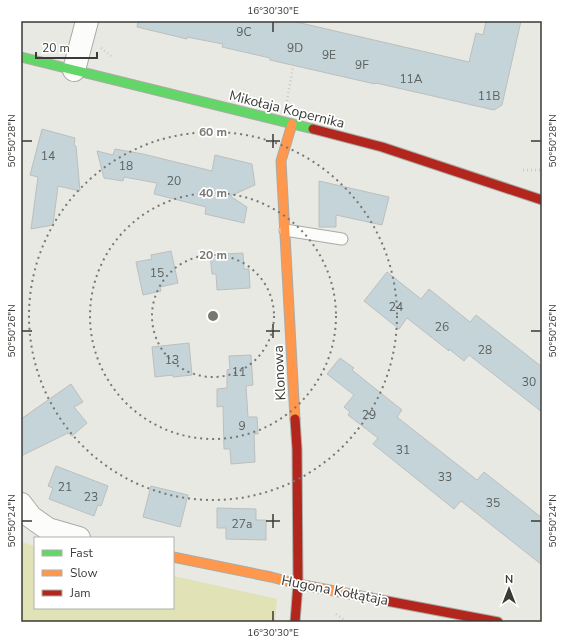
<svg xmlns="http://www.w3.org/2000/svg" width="563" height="643" font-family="'Nunito Sans',sans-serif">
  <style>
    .green { fill: #e1e2b6 }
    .building { fill: #c4d4d9; stroke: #bdbfbd }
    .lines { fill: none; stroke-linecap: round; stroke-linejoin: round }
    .lane-casing { stroke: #ababa6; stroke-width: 13 }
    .street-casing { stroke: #ababa6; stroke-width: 24 }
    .fast-casing { stroke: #ababa6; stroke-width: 11 }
    .slow-casing { stroke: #ababa6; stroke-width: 11 }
    .jam-casing { stroke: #ababa6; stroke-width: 11 }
    .path { stroke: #c9c9c6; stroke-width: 2.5; stroke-dasharray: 1 3; stroke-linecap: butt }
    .lane { stroke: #fcfcfb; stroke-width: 11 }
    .street { stroke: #fcfcfb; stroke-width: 22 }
    .fast { stroke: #63d668; stroke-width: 9 }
    .slow { stroke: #ff974d; stroke-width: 9 }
    .jam { stroke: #b3261e; stroke-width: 9 }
    .ticks { fill: none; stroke: #3a3a36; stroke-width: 1.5 }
    .ring { fill: none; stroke: #777773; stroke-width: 2; stroke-dasharray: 2 4 }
    .labels { text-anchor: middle; stroke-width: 3.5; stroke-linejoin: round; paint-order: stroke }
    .number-label { font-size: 12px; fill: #5c605f }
    .street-label { font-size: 14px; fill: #3a3a36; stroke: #fff }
    .centre { fill: #777773; stroke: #fff; stroke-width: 2 }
    .ring-label { font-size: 12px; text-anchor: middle; font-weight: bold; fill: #777773; stroke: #fff; stroke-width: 3.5; stroke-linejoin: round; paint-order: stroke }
    .neatline { fill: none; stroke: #3a3a36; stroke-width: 1.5 }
    .ticks-label { font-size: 10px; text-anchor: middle; fill: #3a3a36 }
  </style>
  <rect width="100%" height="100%" fill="#e9e9e3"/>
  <path class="green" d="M21 542 35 546V608H173V576L277 599 275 622H21Z"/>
  <g class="building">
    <path d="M138 21H292L469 62 476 33 483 35 486 21H521L502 105 494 110 376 83 375 84 270 60V58L222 47 223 44 187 37V39L137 27Z"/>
    <path d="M42 129 75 138 74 145 76 146 80 191 58 186 53 225 31 229 38 177 30 175Z"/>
    <path d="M115 149 143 154 212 171 215 155 252 164 255 185 230 196 247 207 244 223 205 214 206 207 154 194 157 183 124 177 123 181 104 178 97 151 113 155Z"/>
    <path d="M319 181 389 197 382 225 336 215V227H319Z"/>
    <path d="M171 251 178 283 160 287 161 291 143 295 136 262 152 259 151 255Z"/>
    <path d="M243 253 244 269H249L250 288 217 290 216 274H212L210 255Z"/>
    <path d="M387 272 421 299 429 289 470 322 476 315 542 367V412L469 355 464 361 449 349V351L407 318 399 329 364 301Z"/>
    <path d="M189 343 192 375 173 377V375L155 377 152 347Z"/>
    <path d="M251 355 253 385 246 386 248 417H257L258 434H254L255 462 231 464 230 449H224L223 406 217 407V389L227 388V370L230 369 229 356Z"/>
    <path d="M340 358 354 368 352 370 402 410 397 417 477 480 484 472 542 518V565L461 501 454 509 373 444 378 438 348 415 350 412 344 407 354 395 327 374Z"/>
    <path d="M71 384 83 402 74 407 87 423 72 436 68 433 21 456V419Z"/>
    <path d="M56 466 108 486 101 506 98 505 94 516 49 499 53 488 48 486Z"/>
    <path d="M151 486 188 495 180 527 143 517Z"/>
    <path d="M217 508 256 509V520H266V540L226 539V528H217Z"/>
  </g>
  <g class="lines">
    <g class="lane-casing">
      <path id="lane" d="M285 230 342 239"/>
    </g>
    <g class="street-casing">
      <g id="street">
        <path d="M74 70 87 21"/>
        <path d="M21 504 31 517 48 529 79 538"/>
      </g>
    </g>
    <g class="fast-casing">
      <path id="fast" d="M21 57 313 129"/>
    </g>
    <g class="slow-casing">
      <g id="slow">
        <path d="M292 124 281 161 295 419"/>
        <path d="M173 557 271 577 298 584 371 598"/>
      </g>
    </g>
    <g class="jam-casing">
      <g id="jam">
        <path d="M313 129 382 147 542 200"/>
        <path d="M371 598 498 622"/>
        <path d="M295 622 298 584 297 449 295 419"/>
      </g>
    </g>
    <g class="path">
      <path d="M304 24 305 21"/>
      <path d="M101 48 110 55 111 56"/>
      <path d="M287 101 293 66"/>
      <path d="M523 170H542"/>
      <path d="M336 614 347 622"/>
    </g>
    <use href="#lane" class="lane"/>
    <use href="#street" class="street"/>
    <use href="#fast" class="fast"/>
    <use href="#slow" class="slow"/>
    <use href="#jam" class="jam"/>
  </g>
  <path class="ticks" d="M273 22V32M273 134V148M22 141H32M266 141H280M531 141H541M273 324V338M22 331H32M266 331H280M531 331H541M273 514V528M22 521H32M266 521H280M531 521H541M273 611V621"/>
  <g class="ring">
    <circle cx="213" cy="316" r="61"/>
    <circle cx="213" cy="316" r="123"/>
    <circle cx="213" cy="316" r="184"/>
  </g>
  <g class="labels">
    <g class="number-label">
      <text x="244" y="36">9C</text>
      <text x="295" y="52">9D</text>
      <text x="329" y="59">9E</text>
      <text x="362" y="69">9F</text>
      <text x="411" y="83">11A</text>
      <text x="489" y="100">11B</text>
      <text x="48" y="160">14</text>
      <text x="126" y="170">18</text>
      <text x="174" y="185">20</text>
      <text x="157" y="277">15</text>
      <text x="396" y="311">24</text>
      <text x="442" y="331">26</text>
      <text x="485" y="354">28</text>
      <text x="172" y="364">13</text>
      <text x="239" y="376">11</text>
      <text x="529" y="386">30</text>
      <text x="369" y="419">29</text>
      <text x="242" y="430">9</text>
      <text x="403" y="454">31</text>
      <text x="445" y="481">33</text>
      <text x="65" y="491">21</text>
      <text x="91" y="501">23</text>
      <text x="493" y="507">35</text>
      <text x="242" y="528">27a</text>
    </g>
    <g class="street-label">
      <text transform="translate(287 109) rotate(14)" y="5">Mikołaja Kopernika</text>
      <text transform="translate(279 373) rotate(-93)" y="5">Klonowa</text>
      <text transform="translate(335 590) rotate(11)" y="5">Hugona Kołłątaja</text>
    </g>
  </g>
  <circle cx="213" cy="316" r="6" class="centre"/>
  <g class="ring-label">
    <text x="213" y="136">60 m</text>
    <text x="213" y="197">40 m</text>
    <text x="213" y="259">20 m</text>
  </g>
  <rect width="563" height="643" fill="none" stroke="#ffffff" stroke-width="44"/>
  <rect x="34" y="537" width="140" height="72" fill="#ffffff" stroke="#b0b0af"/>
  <rect x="42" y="550" width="20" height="6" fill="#63d668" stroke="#b0b0af"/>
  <text x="70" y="557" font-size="12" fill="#3a3a36">Fast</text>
  <rect x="42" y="570" width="20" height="6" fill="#ff974d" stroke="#b0b0af"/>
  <text x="70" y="577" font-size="12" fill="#3a3a36">Slow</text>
  <rect x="42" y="590" width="20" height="6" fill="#b3261e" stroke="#b0b0af"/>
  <text x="70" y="597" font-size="12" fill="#3a3a36">Jam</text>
  <g transform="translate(509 589)" stroke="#ffffff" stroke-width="3" paint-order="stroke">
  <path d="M0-3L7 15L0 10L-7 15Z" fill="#3a3a36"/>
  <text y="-6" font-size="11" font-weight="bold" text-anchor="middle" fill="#3a3a36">N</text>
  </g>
  <path d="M36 52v6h61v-6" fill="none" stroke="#3a3a36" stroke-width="2"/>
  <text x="42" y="52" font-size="12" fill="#3a3a36" stroke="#ffffff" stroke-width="3" paint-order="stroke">20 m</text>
  <rect x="22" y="22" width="519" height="599" class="neatline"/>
  <g class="ticks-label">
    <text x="273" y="14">16°30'30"E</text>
    <text transform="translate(11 141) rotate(-90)" y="4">50°50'28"N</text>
    <text transform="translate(552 141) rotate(-90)" y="4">50°50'28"N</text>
    <text transform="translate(11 331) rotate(-90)" y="4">50°50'26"N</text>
    <text transform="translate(552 331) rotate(-90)" y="4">50°50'26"N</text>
    <text transform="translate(11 521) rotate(-90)" y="4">50°50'24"N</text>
    <text transform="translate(552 521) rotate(-90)" y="4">50°50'24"N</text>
    <text x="273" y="636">16°30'30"E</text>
  </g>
</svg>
